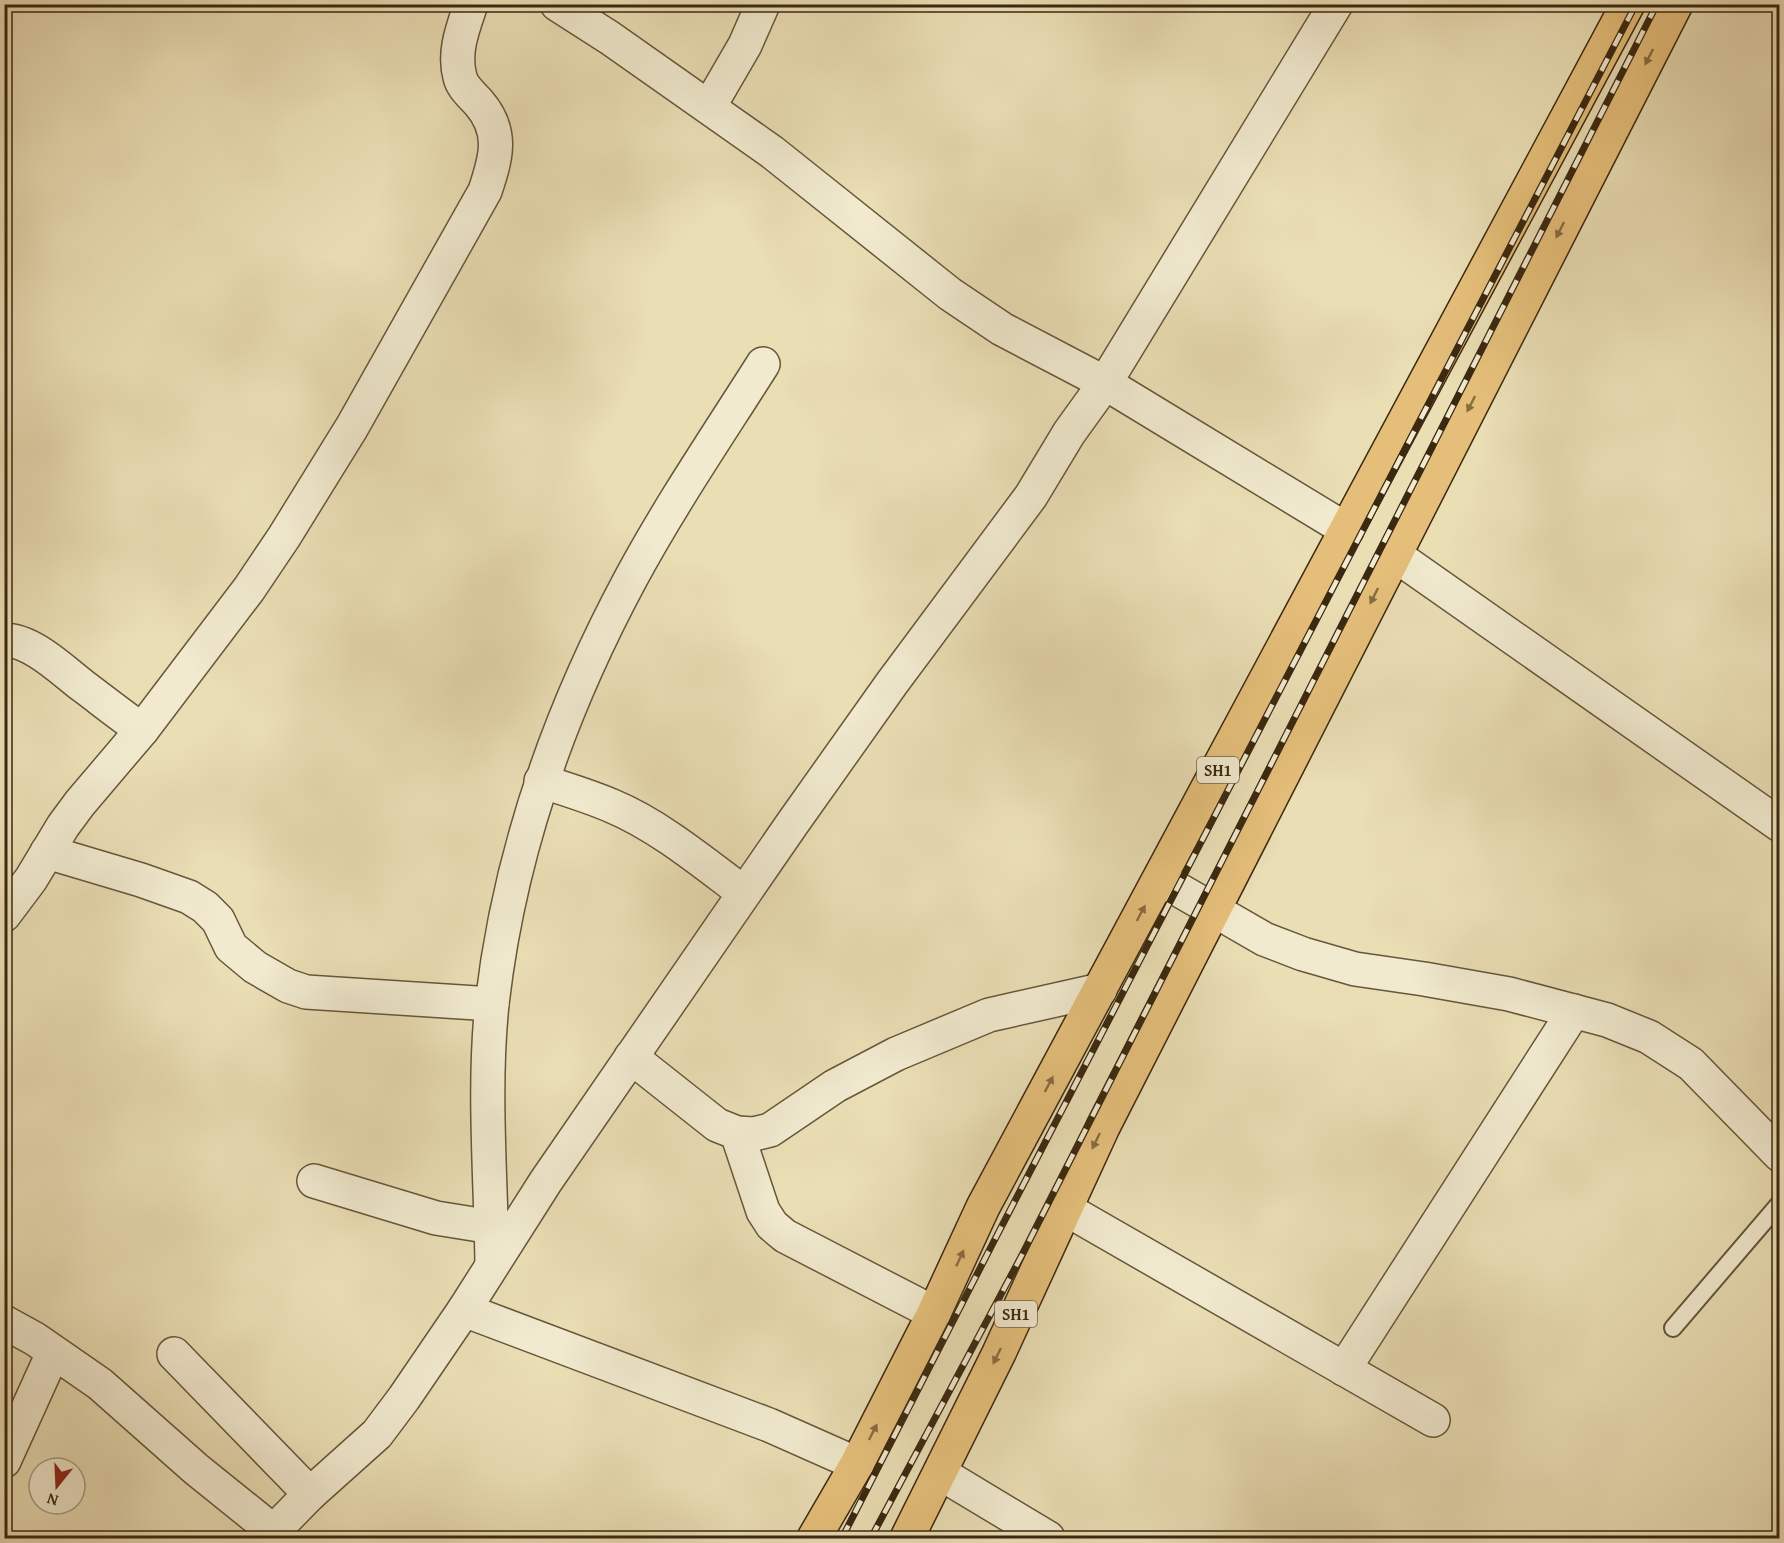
<svg xmlns="http://www.w3.org/2000/svg" width="1784" height="1543" font-family="'Gentium Book Plus',serif">
  <style>
    .lines { fill: none; stroke-linecap: round; stroke-linejoin: round }
    .service-casing { stroke: #675639; stroke-width: 20 }
    .minor-casing { stroke: #675639; stroke-width: 36 }
    .primary-casing { stroke: #3b2810; stroke-width: 36 }
    .service { stroke: #f1eacf; stroke-width: 16 }
    .minor { stroke: #f1eacf; stroke-width: 33 }
    .primary { stroke: #e5bf7a; stroke-width: 33 }
    .rail-casing { stroke: #3b2810; stroke-width: 7 }
    .rail { stroke: #f1eacf; stroke-width: 4.5; stroke-dasharray: 14; stroke-linecap: butt }
    .oneway { fill: #886c40 }
    .labels { text-anchor: middle; stroke-width: 5; stroke-linejoin: round; paint-order: stroke }
    .shield { fill: #f1eacf; stroke: #726249; stroke-width: 1.5 }
    .shield-label { font-size: 16px; font-weight: bold; fill: #3b2810 }
  </style>
  <rect width="100%" height="100%" fill="#eadeb5"/>
  <filter id="stains"><feTurbulence type="fractalNoise" baseFrequency=".00333" numOctaves="4"/><feColorMatrix values="0 0 0 0 .2 0 0 0 0 .09 0 0 0 0 .02 0 0 0 .5 -.17"/></filter>
  <radialGradient id="worn" r=".72"><stop offset=".6" stop-color="#630" stop-opacity="0"/><stop offset="1" stop-color="#630" stop-opacity=".3"/></radialGradient>
  <g class="lines">
    <g class="service-casing">
      <path id="service" d="M1673 1328 1780 1203"/>
    </g>
    <g class="minor-casing">
      <g id="minor">
        <path d="M557 4 610 38 772 152 950 294 1002 329 1105 383 1347 530"/>
        <path d="M709 107 745 45 763 4"/>
        <path d="M1395 555 1780 825"/>
        <path d="M4 640C32 640 62 670 83 686 103 701 122 716 142 730"/>
        <path d="M541 781C565 789 589 796 612 806 658 825 704 863 744 893"/>
        <path d="M47 852 141 880 189 897 205 907 218 920 231 947 255 967 288 986 306 992 492 1004"/>
        <path d="M1160 879 1264 939 1303 954 1355 969 1424 979 1509 994 1607 1020 1649 1037 1691 1064 1780 1155"/>
        <path d="M4 915 31 879 63 826 80 803 142 730 249 589 284 537 352 427 485 191C496 158 504 132 479 103 473 96 462 87 460 77 453 52 463 28 471 4"/>
        <path d="M631 1057 717 1125 737 1133 754 1134 770 1130 835 1086 896 1054 989 1015 1100 990"/>
        <path d="M737 1133 763 1211 772 1225 785 1236 934 1313"/>
        <path d="M314 1181 436 1218 492 1227"/>
        <path d="M1064 1208 1433 1420"/>
        <path d="M492 1265C491 1178 483 1090 492 1004 509 855 560 710 631 578 671 504 718 435 763 364"/>
        <path d="M464 1310 769 1425 857 1464"/>
        <path d="M4 1322 35 1339 100 1384 196 1469 273 1531"/>
        <path d="M174 1354 310 1494"/>
        <path d="M1344 1369 1574 1011"/>
        <path d="M4 1461 53 1353"/>
        <path d="M940 1473 1048 1538"/>
        <path d="M267 1538 310 1494 377 1434 404 1398 464 1310 546 1181 792 824 892 683 1031 496 1069 433 1105 383 1336 4"/>
      </g>
    </g>
    <g class="primary-casing">
      <g id="primary">
        <path d="M814 1538 857 1464 934 1313 983 1207 1628 4"/>
        <path d="M907 1538 999 1353 1103 1127 1676 4"/>
      </g>
    </g>
    <use href="#service" class="service"/>
    <use href="#minor" class="minor"/>
    <use href="#primary" class="primary"/>
    <g class="rail-casing">
      <g id="rail">
        <path d="M842 1538 993 1243 1636 4"/>
        <path d="M871 1538 1022 1255 1657 4"/>
      </g>
    </g>
    <use href="#rail" class="rail"/>
  </g>
  <defs><path id="oneway-solid" d="M-6-.8H1V-3.2L6.5 0L1 3.2V.8H-6Z" transform="scale(1.5)"/></defs>
  <g class="oneway">
    <use href="#oneway-solid" transform="translate(1649 57) rotate(117)"/>
    <use href="#oneway-solid" transform="translate(1560 230) rotate(117)"/>
    <use href="#oneway-solid" transform="translate(1471 404) rotate(117)"/>
    <use href="#oneway-solid" transform="translate(1374 596) rotate(117)"/>
    <use href="#oneway-solid" transform="translate(1141 913) rotate(-62)"/>
    <use href="#oneway-solid" transform="translate(1049 1084) rotate(-62)"/>
    <use href="#oneway-solid" transform="translate(1096 1141) rotate(116)"/>
    <use href="#oneway-solid" transform="translate(960 1258) rotate(-65)"/>
    <use href="#oneway-solid" transform="translate(997 1356) rotate(116)"/>
    <use href="#oneway-solid" transform="translate(873 1432) rotate(-63)"/>
  </g>
  <g class="labels">
    <g class="shield">
      <rect x="1197" y="757" width="42" height="26" rx="4.5"/>
      <rect x="995" y="1301" width="42" height="26" rx="4.5"/>
    </g>
    <g class="shield-label">
      <text x="1218" y="776">SH1</text>
      <text x="1016" y="1320">SH1</text>
    </g>
  </g>
  <rect width="1784" height="1543" fill="none" stroke="#eadeb5" stroke-width="24"/>
  <rect x="6" y="6" width="1772" height="1531" fill="none" stroke="#3b2810" stroke-width="3"/>
  <rect x="12" y="12" width="1760" height="1519" fill="none" stroke="#3b2810" stroke-width="1.5"/>
  <g transform="translate(57 1486) rotate(198)"><circle r="28" fill="#f1eacf" stroke="#a89c83" stroke-width="1.5"/>
  <path d="M0-4.5L10 22L0 15L-10 22Z" fill="#8f2418"/>
  <text y="-9" font-size="16" font-weight="bold" text-anchor="middle" fill="#3b2810">N</text>
  </g>
  <rect width="100%" height="100%" filter="url(#stains)"/>
  <rect width="100%" height="100%" fill="url(#worn)"/>
</svg>
